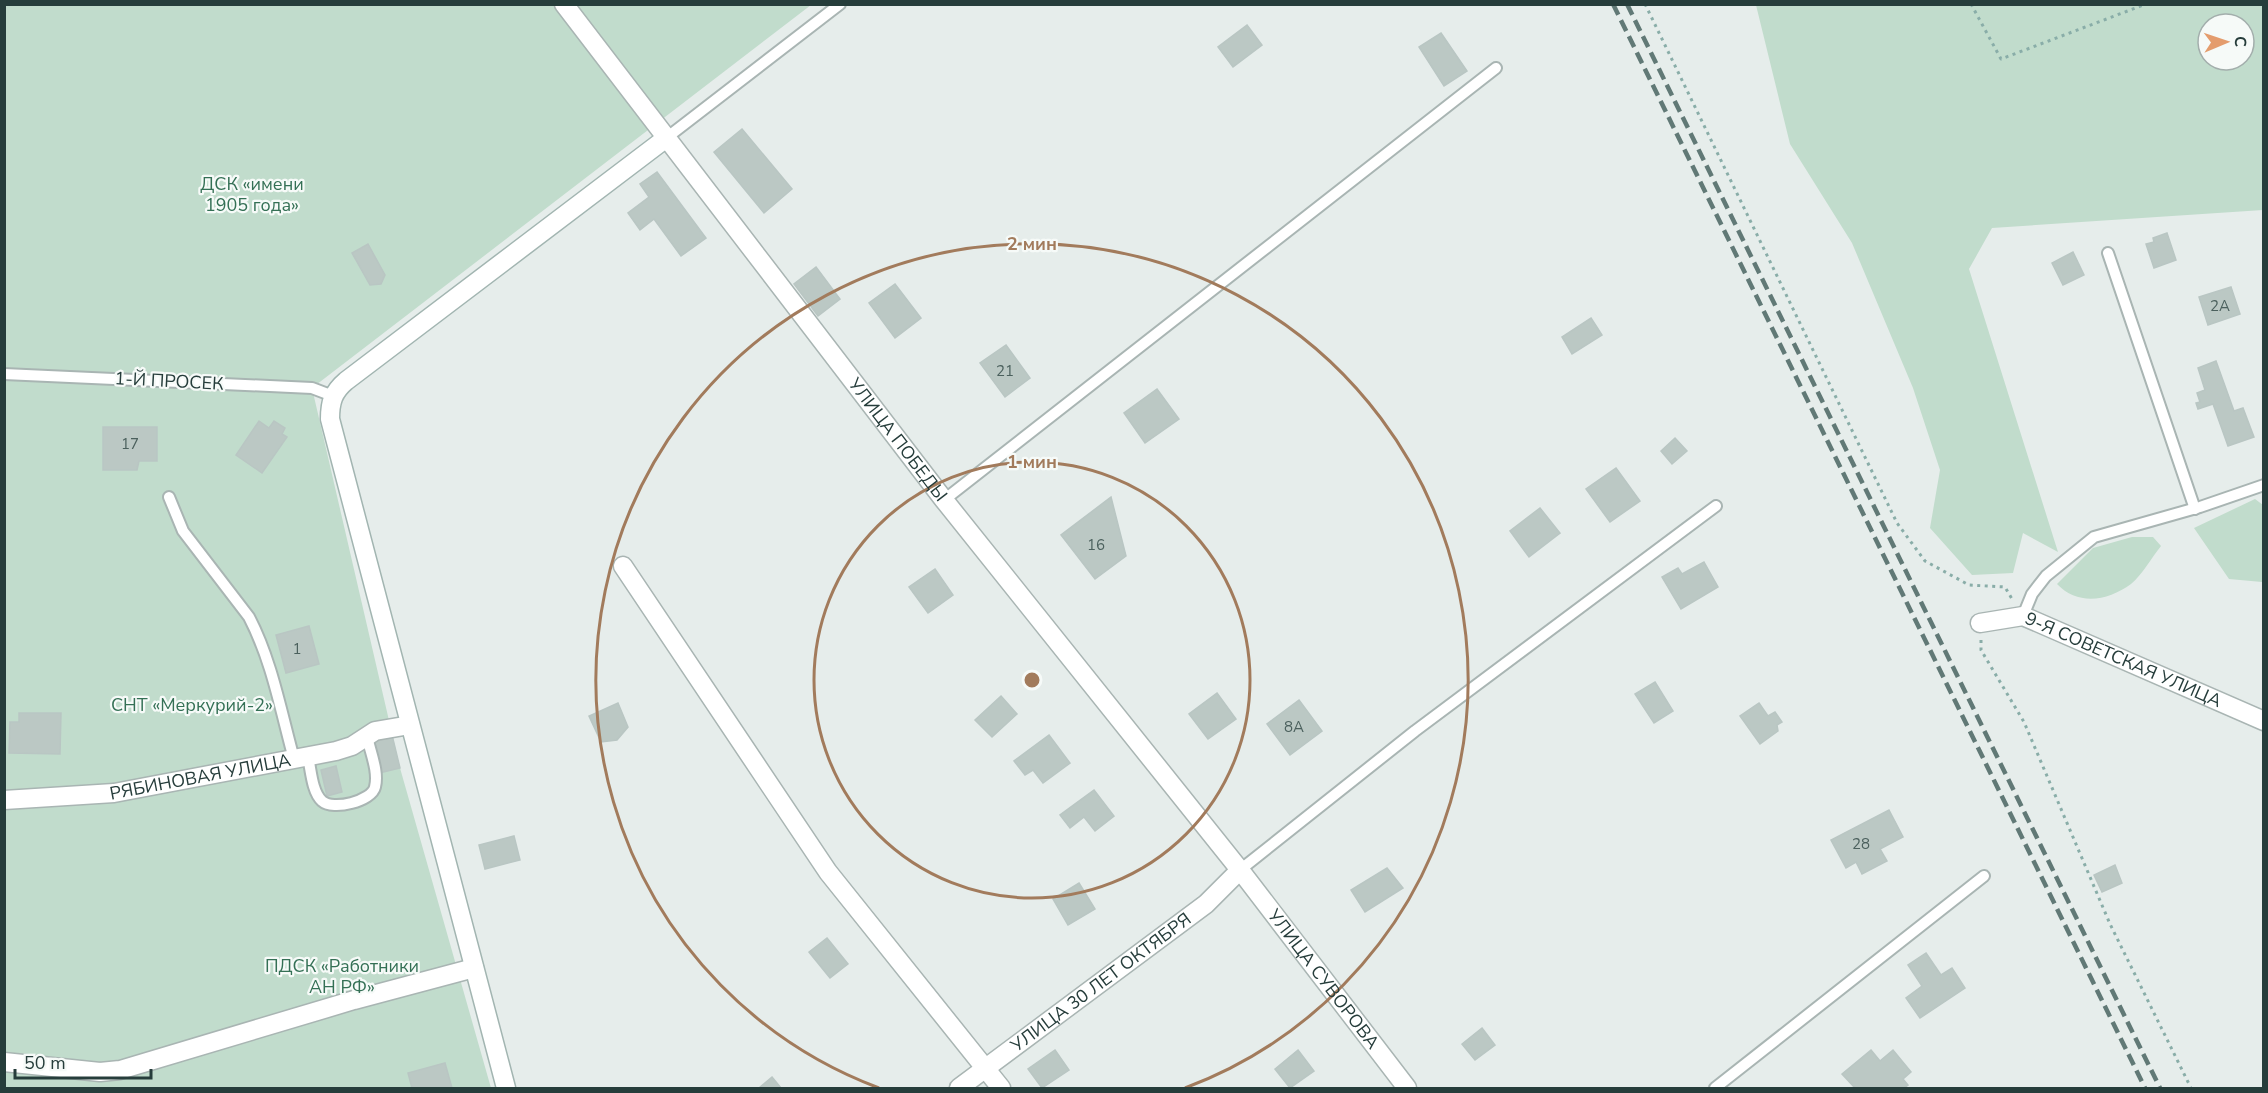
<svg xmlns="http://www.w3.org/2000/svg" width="2268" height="1093" font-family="'Nunito Sans',sans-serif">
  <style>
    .green { fill: #c1dccc; fill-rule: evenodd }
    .building { fill: #bbc8c4; stroke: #b9c6c3; stroke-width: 1.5 }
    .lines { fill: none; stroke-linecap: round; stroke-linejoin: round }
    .lane-casing { stroke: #a9b5b3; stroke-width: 14 }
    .street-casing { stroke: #a9b5b3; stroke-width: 21 }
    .secondary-casing { stroke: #a2b5b1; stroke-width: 21 }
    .path { stroke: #89ada8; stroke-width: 3; stroke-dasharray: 3 4.5; stroke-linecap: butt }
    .lane { stroke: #fff; stroke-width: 10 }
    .street { stroke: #fff; stroke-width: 18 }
    .secondary { stroke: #fff; stroke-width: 18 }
    .rail { stroke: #617976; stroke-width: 4.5; stroke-dasharray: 12 6; stroke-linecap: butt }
    .ring { fill: none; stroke: #a27b5c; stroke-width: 3 }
    .labels { text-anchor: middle; stroke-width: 4.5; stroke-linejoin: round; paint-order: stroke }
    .number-label { font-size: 15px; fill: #4b605d }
    .park-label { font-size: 18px; fill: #347055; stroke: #f6faf8 }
    .street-label { font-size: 18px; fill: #263d3b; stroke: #f6faf8 }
    .centre { fill: #a27b5c; stroke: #f6faf8; stroke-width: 3 }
    .ring-label { font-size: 18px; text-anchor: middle; font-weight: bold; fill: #a27b5c; stroke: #f6faf8; stroke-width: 4.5; stroke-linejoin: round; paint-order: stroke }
  </style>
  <rect width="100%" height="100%" fill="#e6edeb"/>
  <g class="green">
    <path d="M5 5H811L312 388 400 768 491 1088H5Z"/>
    <path d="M1756 5H2263V210L1992 228 1969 269 2058 552 2023 533 2013 573 1972 575 1930 528 1940 470 1913 388 1852 243 1790 144ZM2208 24H2244V60H2208Z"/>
    <path d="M2255 499 2263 505V585L2262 582 2229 579 2194 528Z"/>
    <path d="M2132 537H2153L2161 546C2152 557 2142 575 2131 584 2108 601 2078 606 2057 584L2093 548Z"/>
  </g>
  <g class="building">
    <path d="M1247 25 1262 45 1233 67 1218 47Z"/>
    <path d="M1441 33 1467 71 1444 86 1419 47Z"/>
    <path d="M742 129 792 189 764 213 714 152Z"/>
    <path d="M657 172 706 238 681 256 654 219 640 230 628 213 649 197 640 184Z"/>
    <path d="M2167 233 2176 260 2154 268 2146 244 2154 242 2153 238Z"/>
    <path d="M368 244 385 275 381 284 370 285 352 253Z"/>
    <path d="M2073 252 2084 275 2063 285 2052 263Z"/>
    <path d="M816 267 840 299 818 316 794 284Z"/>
    <path d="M895 284 921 318 895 338 869 303Z"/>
    <path d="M2231 287 2240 314 2208 325 2199 297Z"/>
    <path d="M1591 318 1602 335 1572 354 1562 337Z"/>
    <path d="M1006 345 1030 378 1005 397 980 363Z"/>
    <path d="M2216 361 2234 411 2243 408 2254 437 2228 446 2213 404 2198 409 2196 403 2200 402 2197 393 2205 390 2198 368Z"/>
    <path d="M1157 389 1179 419 1145 443 1124 413Z"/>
    <path d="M259 421 269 428 274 421 285 428 282 434 287 437 262 473 236 455Z"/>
    <path d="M103 427H157V461H139L137 470H103Z"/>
    <path d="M1675 438 1687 451 1672 464 1661 451Z"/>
    <path d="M1616 468 1640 501 1610 522 1586 489Z"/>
    <path d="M1111 497 1126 556 1095 579 1061 535Z"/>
    <path d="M1540 508 1560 533 1529 557 1510 531Z"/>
    <path d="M1704 562 1718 587 1681 609 1662 577 1678 568 1682 574Z"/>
    <path d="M935 569 953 595 928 613 909 587Z"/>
    <path d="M309 626 319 664 286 673 276 635Z"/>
    <path d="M1655 682 1673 711 1654 723 1635 694Z"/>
    <path d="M1217 693 1236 719 1208 739 1189 714Z"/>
    <path d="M1001 696 1017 714 992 737 975 720Z"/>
    <path d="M1299 700 1322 731 1290 755 1267 724Z"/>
    <path d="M618 703 628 727 617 740 601 742 589 716Z"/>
    <path d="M1759 703 1768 716 1775 712 1782 722 1777 725 1778 731 1760 744 1740 716Z"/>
    <path d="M19 713H61L60 754 9 753 10 722H19Z"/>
    <path d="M392 735 400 768 379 773 372 740Z"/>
    <path d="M1049 735 1070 763 1043 783 1033 770 1025 775 1014 761Z"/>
    <path d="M336 766 342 792 327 796 321 770Z"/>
    <path d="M1094 790 1114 816 1095 831 1084 817 1070 828 1060 815Z"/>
    <path d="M1889 810 1903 837 1880 849 1887 861 1862 874 1856 862 1846 868 1831 840Z"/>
    <path d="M514 836 520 860 485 869 479 845Z"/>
    <path d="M2115 865 2122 883 2102 892 2094 875Z"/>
    <path d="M1387 868 1403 888 1365 912 1351 890Z"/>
    <path d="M1079 883 1095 909 1068 925 1053 899Z"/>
    <path d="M827 938 848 964 830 978 809 952Z"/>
    <path d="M1926 953 1941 975 1952 968 1965 988 1920 1018 1906 998 1922 986 1908 965Z"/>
    <path d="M1482 1028 1495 1045 1475 1060 1462 1044Z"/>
    <path d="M1055 1050 1069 1070 1042 1088 1028 1069Z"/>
    <path d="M1298 1050 1314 1071 1290 1088 1275 1069Z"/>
    <path d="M1871 1050 1880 1061 1893 1050 1911 1072 1903 1079 1908 1085 1904 1088H1855L1842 1074Z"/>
    <path d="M445 1063 452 1088H412L408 1073Z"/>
    <path d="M772 1077 781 1088H759Z"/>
  </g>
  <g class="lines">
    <g class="lane-casing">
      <g id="lane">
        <path d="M665 139 840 4"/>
        <path d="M2108 253 2195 509"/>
        <path d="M4 374 312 388 333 396"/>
        <path d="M169 497 183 531 249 617C272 661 281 712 294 759"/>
        <path d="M944 500 1496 68"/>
        <path d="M2023 616 2032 594 2046 576 2094 537 2200 507 2264 485"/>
        <path d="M308 757C311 770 312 792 322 801 333 811 372 801 375 787 379 771 370 752 367 736"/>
        <path d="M1240 870 1415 731 1716 506"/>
        <path d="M1715 1088 1984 876"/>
      </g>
    </g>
    <g class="street-casing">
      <g id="street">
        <path id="s1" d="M564 4 944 500 1240 870 1407 1088"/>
        <path d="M623 566 828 872 1001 1088"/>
        <path id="s2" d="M1980 623 2023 616 2264 721"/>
        <path id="s3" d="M4 800 114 793 336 751 352 746 375 731 410 725"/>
        <path d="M4 1062 100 1072 120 1070 354 1000 474 968"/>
        <path id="s4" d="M959 1088 1206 904 1240 870"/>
      </g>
    </g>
    <g class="secondary-casing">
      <path id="secondary" d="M506 1088 330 419C330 402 333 392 346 381L665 139"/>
    </g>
    <g class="path">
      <path d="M1645 4 1897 523 1925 561 1969 585 2005 587 2012 599"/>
      <path d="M1971 4 2001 59 2146 4"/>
      <path d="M1981 640V650L2024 722 2110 924 2191 1088"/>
    </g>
    <use href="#lane" class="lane"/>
    <use href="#street" class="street"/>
    <use href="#secondary" class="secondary"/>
    <g class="rail">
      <path d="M1613 4 2145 1088"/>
      <path d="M1627 4 2160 1088"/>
    </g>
  </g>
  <g class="ring">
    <circle cx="1032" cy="680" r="218"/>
    <path d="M879 1088A436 436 0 1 1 1185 1088"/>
  </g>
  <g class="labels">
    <g class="number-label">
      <text x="2220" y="311">2А</text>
      <text x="1005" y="376">21</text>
      <text x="130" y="449">17</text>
      <text x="1096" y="550">16</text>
      <text x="297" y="654">1</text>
      <text x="1294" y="732">8А</text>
      <text x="1861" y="849">28</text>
    </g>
    <g class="park-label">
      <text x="252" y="190">ДСК «имени<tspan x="252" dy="21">1905 года»</tspan></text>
      <text x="192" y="711">СНТ «Меркурий-2»</text>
      <text x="342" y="972">ПДСК «Работники<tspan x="342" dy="21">АН РФ»</tspan></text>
    </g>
    <g class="street-label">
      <text transform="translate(169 381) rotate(3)" y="6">1-Й ПРОСЕК</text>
      <text dy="6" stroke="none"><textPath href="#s1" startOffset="549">УЛИЦА ПОБЕДЫ</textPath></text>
      <text dy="6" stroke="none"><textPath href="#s2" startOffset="153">9-Я СОВЕТСКАЯ УЛИЦА</textPath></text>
      <text dy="6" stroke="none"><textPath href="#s3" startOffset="198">РЯБИНОВАЯ УЛИЦА</textPath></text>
      <text dy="6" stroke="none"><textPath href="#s1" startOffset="1236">УЛИЦА СУВОРОВА</textPath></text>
      <text dy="6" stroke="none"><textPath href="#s4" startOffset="177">УЛИЦА 30 ЛЕТ ОКТЯБРЯ</textPath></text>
    </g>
  </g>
  <circle cx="1032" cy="680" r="9" class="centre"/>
  <g class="ring-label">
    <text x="1032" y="250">2 мин</text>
    <text x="1032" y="468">1 мин</text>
  </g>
  <rect width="2268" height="1093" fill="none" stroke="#263d3b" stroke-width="12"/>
  <g transform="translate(2226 42) rotate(88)"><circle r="28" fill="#f6faf8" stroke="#a3aeac" stroke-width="1.5"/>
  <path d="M0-4.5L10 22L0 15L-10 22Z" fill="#e49c6d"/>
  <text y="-9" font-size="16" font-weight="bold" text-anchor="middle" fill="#263d3b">С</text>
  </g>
  <path d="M15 1069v9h136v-9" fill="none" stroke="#263d3b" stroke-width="3"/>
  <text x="24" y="1069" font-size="18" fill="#263d3b" stroke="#f6faf8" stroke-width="4.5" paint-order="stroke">50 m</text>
</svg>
